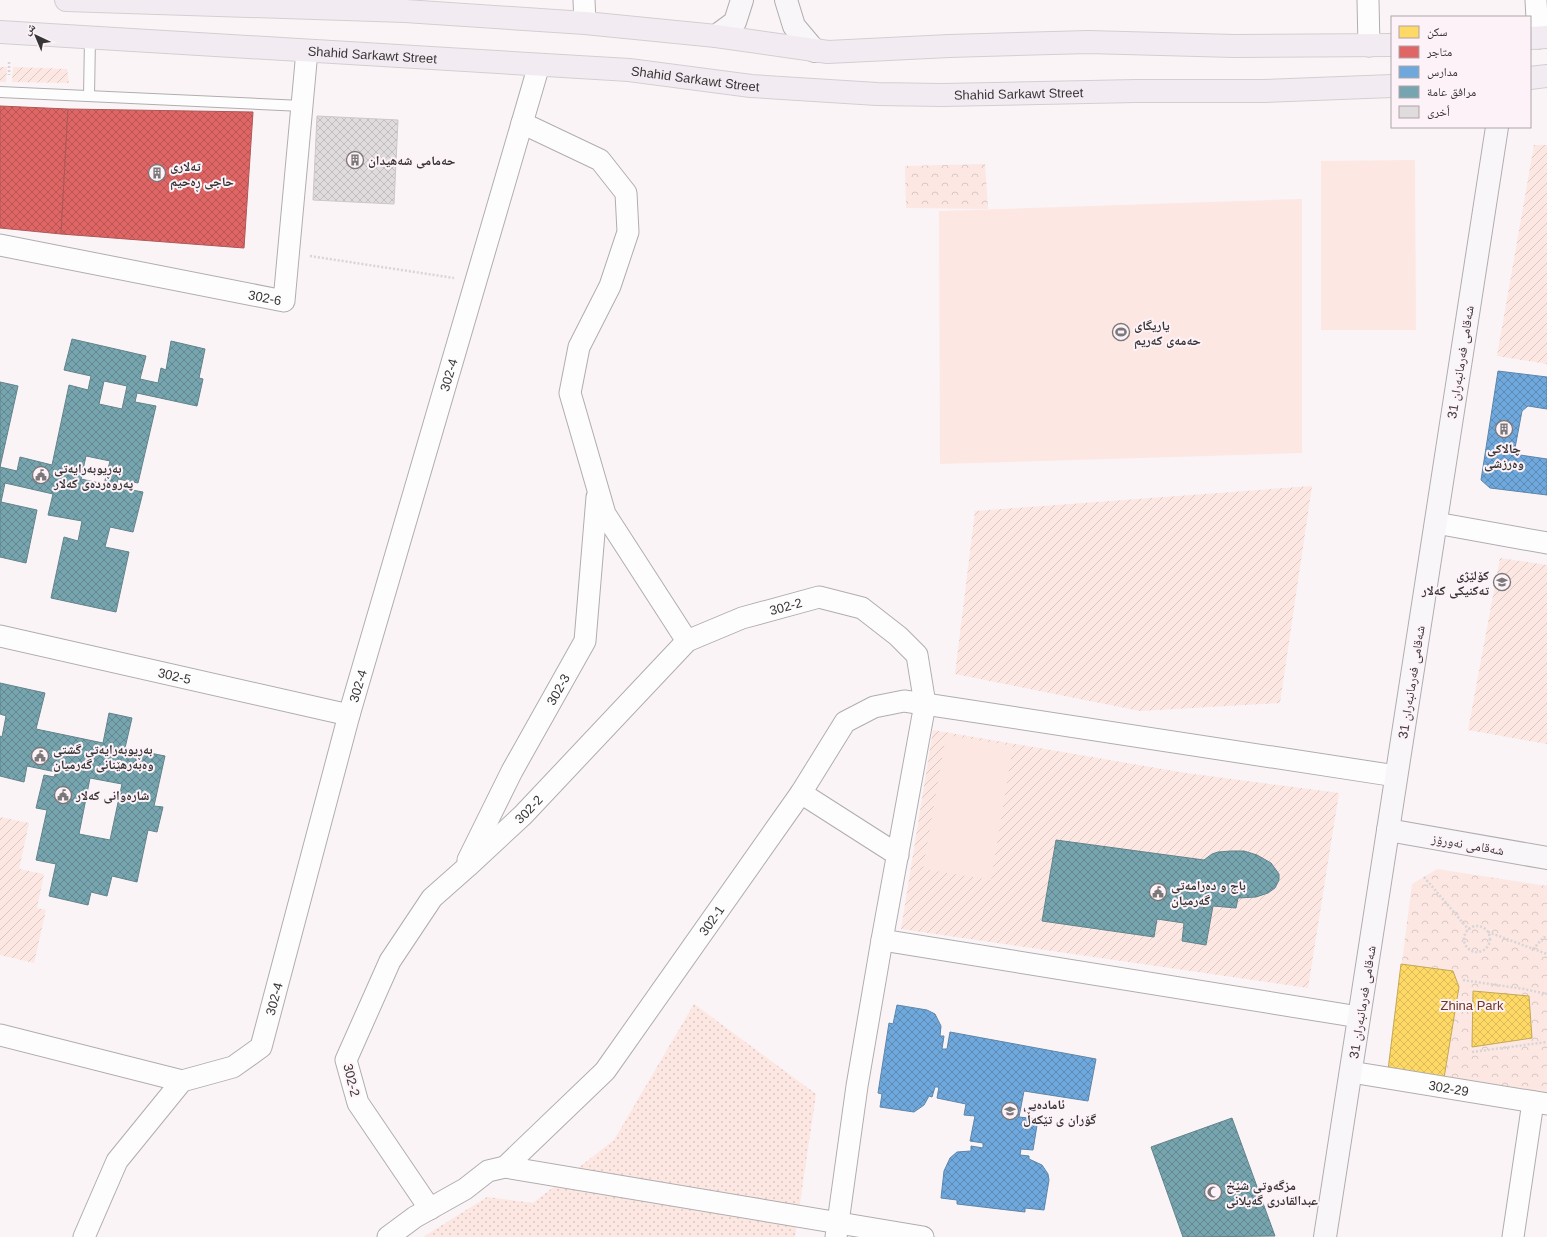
<svg xmlns="http://www.w3.org/2000/svg" width="1547" height="1237" font-family="Helvetica,'Noto Naskh Arabic',sans-serif">
  <style>
    .grass { fill: url(#grass-dots) }
    .park { fill: url(#park-crowns) }
    .garden { fill: url(#garden-furrows) }
    .pitch { fill: #fce7e3 }
    .homes { fill: url(#homes-cross-hatch); stroke: #c3a858 }
    .shops { fill: url(#shops-cross-hatch); stroke: #ae5758 }
    .schools { fill: url(#schools-cross-hatch); stroke: #5e86aa }
    .public { fill: url(#public-cross-hatch); stroke: #63838b; fill-rule: evenodd }
    .building { fill: url(#building-cross-hatch); stroke: #ccc7c9 }
    .lines { fill: none; stroke-linecap: round; stroke-linejoin: round }
    .lane-casing { stroke: #b1adaf; stroke-width: 12 }
    .street-casing { stroke: #b1adaf; stroke-width: 23 }
    .secondary-casing { stroke: #b1adaf; stroke-width: 24 }
    .primary-casing { stroke: #d2cfd0; stroke-width: 24 }
    .path { stroke: #d7d5d6; stroke-width: 2.5; stroke-dasharray: 2 2; stroke-linecap: butt }
    .lane { stroke: #fefdfe; stroke-width: 10 }
    .street { stroke: #fefdfe; stroke-width: 21 }
    .secondary { stroke: #f8f6f8; stroke-width: 22 }
    .primary { stroke: #f2ecf2; stroke-width: 22 }
    .labels { text-anchor: middle; stroke-width: 4; stroke-linejoin: round; paint-order: stroke }
    .street-label { font-size: 13px; fill: #383536; stroke: #fcf2f7 }
    .poi-label { font-size: 13px; font-weight: bold; fill: #383536; stroke: #fcf2f7; text-anchor: start }
    .park-label { font-size: 13px; fill: #713723; stroke: #fcf2f7 }
  </style>
  <defs>
    <pattern id="grass-dots" width="8" height="8" patternUnits="userSpaceOnUse"><rect width="8" height="8" fill="#fce7e3"/><path d="M2 2h.1M6 6h.1" fill="none" stroke="#d9c7c3" stroke-width="1.8" stroke-linecap="round"/></pattern>
    <pattern id="park-crowns" width="20" height="18" patternUnits="userSpaceOnUse"><rect width="20" height="18" fill="#fce7e3"/><path d="M2 6a3 3 0 1 1 6 0M12 15a3 3 0 1 1 6 0" fill="none" stroke="#d9c7c3"/></pattern>
    <pattern id="garden-furrows" width="10" height="10" patternUnits="userSpaceOnUse"><rect width="10" height="10" fill="#fce7e3"/><path d="M-1 1l2-2M0 10L10 0M9 11l2-2" fill="none" stroke="#d9c7c3"/></pattern>
    <pattern id="homes-cross-hatch" width="8" height="8" patternUnits="userSpaceOnUse"><rect width="8" height="8" fill="#ffd966"/><path d="M0 0l8 8M0 8l8-8" fill="none" stroke="#dbbb59"/></pattern>
    <pattern id="shops-cross-hatch" width="8" height="8" patternUnits="userSpaceOnUse"><rect width="8" height="8" fill="#e06666"/><path d="M0 0l8 8M0 8l8-8" fill="none" stroke="#b75555"/></pattern>
    <pattern id="schools-cross-hatch" width="8" height="8" patternUnits="userSpaceOnUse"><rect width="8" height="8" fill="#6fa8dc"/><path d="M0 0l8 8M0 8l8-8" fill="none" stroke="#5c8ab3"/></pattern>
    <pattern id="public-cross-hatch" width="8" height="8" patternUnits="userSpaceOnUse"><rect width="8" height="8" fill="#76a5af"/><path d="M0 0l8 8M0 8l8-8" fill="none" stroke="#62878f"/></pattern>
    <pattern id="building-cross-hatch" width="8" height="8" patternUnits="userSpaceOnUse"><rect width="8" height="8" fill="#e0dbdd"/><path d="M0 0l8 8M0 8l8-8" fill="none" stroke="#c1bdbe"/></pattern>
  </defs>
  <rect width="100%" height="100%" fill="#faf4f7"/>
  <path class="grass" d="M694 1004 816 1094 795 1237H423L487 1197 533 1203 614 1140Z"/>
  <g class="park">
    <path d="M985 164 988 209 906 208 905 166Z"/>
    <path d="M1437 869 1547 886V1094L1388 1070 1412 884Z"/>
  </g>
  <g class="garden">
    <path d="M0 67H7L6 82H0Z"/>
    <path d="M13 67 67 69 69 83 12 82Z"/>
    <path d="M1534 145H1547V364L1497 356Z"/>
    <path d="M1312 486 1280 703 1140 711 955 674 975 511Z"/>
    <path d="M1500 558 1547 565V744L1468 730Z"/>
    <path d="M933 730 1186 773 1339 793 1308 988 901 929Z"/>
    <path d="M0 817 29 823 19 869 44 874 37 908 46 910 34 963 0 955Z"/>
  </g>
  <g class="pitch">
    <path d="M1415 160 1416 330H1321V161Z"/>
    <path d="M1302 199V453L940 464 939 211Z"/>
    <path d="M946 735 1013 746 991 880 923 869Z"/>
  </g>
  <g class="homes">
    <path d="M1401 964 1453 971 1459 987 1444 1078 1388 1070Z"/>
    <path d="M1473 991 1529 996 1532 1038 1472 1047Z"/>
  </g>
  <g class="shops">
    <path d="M0 106 68 109 61 234 0 228Z"/>
    <path d="M68 109 253 112 244 248 61 234Z"/>
  </g>
  <g class="schools">
    <path d="M1498 371 1547 377V409L1528 406 1522 411 1515 448 1520 455 1547 459V495L1490 488 1481 480Z"/>
    <path d="M897 1005 927 1010 935 1014 941 1026 940 1036H944L942 1049H947L950 1032 1096 1059 1088 1101 1024 1091 1019 1117 1038 1119 1033 1150 1021 1149 1020 1155 1029 1156V1159L1042 1165 1048 1174 1049 1180 1044 1210 1025 1208V1212L957 1204V1200L941 1198 944 1171 950 1158 957 1152 971 1151V1146L983 1148V1143L970 1141 975 1116 964 1115 966 1104 937 1098 939 1087H935L932 1097 929 1096 924 1105 914 1112 880 1107 882 1094 878 1093 889 1023 893 1024Z"/>
  </g>
  <g class="public">
    <path d="M72 339 146 356 140 379 158 383 161 368 166 370 171 341 205 349 199 378 203 379 197 406 137 393 135 402 156 406 138 483 118 479 116 487 143 492 133 532 110 527 105 547 129 552 116 612 51 598 64 537 78 541 82 521 48 515 53 494 5 483 1 502 37 510 26 563 0 557V467L17 471 20 457 52 465 69 385 88 390 91 376 64 370ZM104 381 127 386 122 409 99 404ZM86 456 110 461 104 484 81 479Z"/>
    <path d="M0 382 18 386 0 467Z"/>
    <path d="M0 683 45 693 36 729 103 743 109 713 132 718 125 748 165 756 154 806 163 807 157 832 148 830 137 882 112 876 107 896 91 892 88 905 49 896 56 864 36 860 47 810 36 808 44 775 54 777 56 772 27 766 24 782 0 776V736L2 737 6 716 0 714ZM90 778 122 784 110 840 79 834Z"/>
    <path d="M1056 840 1204 860 1212 854 1218 852 1231 851H1244L1257 855 1271 863 1279 874V880L1275 888 1268 893 1256 897 1238 898 1236 908 1213 906 1206 945 1182 941 1184 923 1157 919 1154 937 1042 921Z"/>
    <path d="M1232 1118 1275 1236 1183 1237 1151 1147Z"/>
  </g>
  <path class="building" d="M317 116 398 120 394 204 313 200Z"/>
  <g class="lines">
    <g class="lane-casing">
      <g id="lane">
        <path d="M0 92 302 106"/>
        <path d="M89 96 90 38"/>
      </g>
    </g>
    <g class="street-casing">
      <g id="street">
        <path d="M584 0 585 23"/>
        <path d="M1368 0 1369 46"/>
        <path d="M1536 0 1538 38"/>
        <path d="M522 123 600 160 626 193 628 232 610 286 579 347 570 393 605 514 687 641"/>
        <path id="s1" d="M0 245 284 301 307 51"/>
        <path d="M1436 523 1547 543"/>
        <path id="s2" d="M0 636 349 715"/>
        <path d="M801 793 898 855"/>
        <path id="s3" d="M468 860 512 771 585 641 597 497"/>
        <path d="M882 940 1359 1017"/>
        <path d="M0 1035 182 1081"/>
        <path id="s4" d="M1351 1072 1547 1104"/>
        <path id="s5" d="M505 1167 605 1071 801 793 845 722 874 707 904 701 925 704 1396 776"/>
        <path id="s6" d="M430 1209 358 1103 346 1060 390 961 432 898 467 867 523 815 687 641 742 618 819 597 862 608 898 636 917 655 925 704 882 940 857 1086 836 1237"/>
        <path id="s7" d="M84 1237 117 1161 182 1081 233 1067 261 1047 349 715 539 65"/>
        <path d="M388 1237 415 1217 465 1189 488 1171 505 1167 923 1237"/>
        <path d="M1513 1237 1533 1102"/>
      </g>
    </g>
    <g class="secondary-casing">
      <g id="secondary">
        <path d="M786 0 794 26 815 51"/>
        <path d="M716 36 735 22 742 0"/>
        <path d="M1388 830 1547 858"/>
        <path d="M1325 1237 1497 127"/>
      </g>
    </g>
    <g class="primary-casing">
      <g id="primary">
        <path d="M66 0 405 11 585 23 716 36 828 52 949 46 1088 42 1234 46 1392 45"/>
        <path id="s8" d="M0 32 629 70 751 86 877 94 942 95 1136 91H1264L1392 86"/>
        <path d="M1530 38 1547 37"/>
        <path d="M1530 78 1547 76"/>
      </g>
    </g>
    <g class="path">
      <path d="M9 62V75"/>
      <path d="M310 256 454 278"/>
      <path d="M1424 877 1469 930"/>
      <circle cx="1477" cy="939" r="13"/>
      <path d="M1488 932 1547 954"/>
      <path d="M1533 949 1544 937 1547 939"/>
      <path d="M1463 980 1524 989 1547 994"/>
      <path d="M1472 1052 1547 1042"/>
    </g>
    <use href="#lane" class="lane"/>
    <use href="#street" class="street"/>
    <use href="#secondary" class="secondary"/>
    <use href="#primary" class="primary"/>
  </g>
  <defs>
    <g id="building-ring" transform="scale(0.9)"><circle r="9.5" fill="#fcf2f7" stroke="#7c787a" stroke-width="1.5"/><path d="M-4-6H4V6H1V3H-1V6H-4ZM-2.5-4.3h1.7v1.8h-1.7ZM.8-4.3h1.7v1.8H.8ZM-2.5-1h1.7V.8h-1.7ZM.8-1h1.7V.8H.8Z" fill="#7c787a"/></g>
    <g id="stadium-ring" transform="scale(0.9)"><circle r="9.5" fill="#fcf2f7" stroke="#7c787a" stroke-width="1.5"/><path d="M0-5a6.5 5 0 1 0 0 10a6.5 5 0 1 0 0-10ZM-3.5-1.8h7v3.6h-7Z" fill="#7c787a"/></g>
    <g id="civic-ring" transform="scale(0.9)"><circle r="9.5" fill="#fcf2f7" stroke="#7c787a" stroke-width="1.5"/><path d="M-.6-6.5H3V-4.5H.6V-3L4-1V1h2V6H-6V1h2V-1L-.6-3ZM-1.2 2.5V6h2.4V2.5Z" fill="#7c787a"/></g>
    <g id="university-ring" transform="scale(0.9)"><circle r="9.5" fill="#fcf2f7" stroke="#7c787a" stroke-width="1.5"/><path d="M0-5L7-2L0 1L-7-2ZM-4 1L0 2.5L4 1V4Q0 6-4 4Z" fill="#7c787a"/></g>
    <g id="school-ring" transform="scale(0.9)"><circle r="9.5" fill="#fcf2f7" stroke="#7c787a" stroke-width="1.5"/><path d="M0-5L7-2L0 1L-7-2ZM-4 1L0 2.5L4 1V4Q0 6-4 4Z" fill="#7c787a"/></g>
    <g id="mosque-ring" transform="scale(0.9)"><circle r="9.5" fill="#fcf2f7" stroke="#7c787a" stroke-width="1.5"/><path d="M3.5-4.9A6 6 0 1 0 3.5 4.9A5 5 0 1 1 3.5-4.9Z" fill="#7c787a"/></g>
  </defs>
  <g fill-rule="evenodd">
    <use href="#building-ring" x="355" y="160"/>
    <use href="#building-ring" x="157" y="173"/>
    <use href="#stadium-ring" x="1121" y="332"/>
    <use href="#building-ring" x="1504" y="429"/>
    <use href="#civic-ring" x="41" y="475"/>
    <use href="#university-ring" x="1502" y="582"/>
    <use href="#civic-ring" x="40" y="756"/>
    <use href="#civic-ring" x="63" y="795"/>
    <use href="#civic-ring" x="1158" y="892"/>
    <use href="#school-ring" x="1010" y="1111"/>
    <use href="#mosque-ring" x="1213" y="1192"/>
  </g>
  <g class="labels">
    <g class="street-label">
      <text dy="5" stroke="none"><textPath href="#s8" startOffset="373">Shahid Sarkawt Street</textPath></text>
      <text dy="5" stroke="none"><textPath href="#s8" startOffset="697">Shahid Sarkawt Street</textPath></text>
      <text dy="5" stroke="none"><textPath href="#s8" startOffset="1021">Shahid Sarkawt Street</textPath></text>
      <text dy="5" stroke="none"><textPath href="#s1" startOffset="270">302-6</textPath></text>
      <text transform="translate(1460 362) rotate(-81)" y="5">شەقامی فەرمانبەران 31</text>
      <text dy="5" stroke="none"><textPath href="#s7" startOffset="971">302-4</textPath></text>
      <text dy="5" stroke="none"><textPath href="#s6" startOffset="824">302-2</textPath></text>
      <text dy="5" stroke="none"><textPath href="#s2" startOffset="179">302-5</textPath></text>
      <text transform="translate(1411 682) rotate(-81)" y="5">شەقامی فەرمانبەران 31</text>
      <text dy="5" stroke="none"><textPath href="#s7" startOffset="647">302-4</textPath></text>
      <text dy="5" stroke="none"><textPath href="#s3" startOffset="193">302-3</textPath></text>
      <text dy="5" stroke="none"><textPath href="#s6" startOffset="488">302-2</textPath></text>
      <text transform="translate(1468 844) rotate(10)" y="5">شەقامی نەورۆز</text>
      <text dy="5" stroke="none"><textPath href="#s5" startOffset="323">302-1</textPath></text>
      <text dy="5" stroke="none"><textPath href="#s7" startOffset="323">302-4</textPath></text>
      <text transform="translate(1362 1002) rotate(-81)" y="5">شەقامی فەرمانبەران 31</text>
      <text transform="translate(352 1080) rotate(76)" y="5">302-2</text>
      <text dy="5" stroke="none"><textPath href="#s4" startOffset="99">302-29</textPath></text>
    </g>
    <g class="poi-label">
      <text x="368" y="165">حەمامی شەهیدان</text>
      <text x="170" y="171">تەلاری<tspan x="170" dy="15">حاجی ڕەحیم</tspan></text>
      <text x="1134" y="330">یاریگای<tspan x="1134" dy="15">‌حەمەی کەریم</tspan></text>
      <text x="1504" y="453" text-anchor="middle">چالاکی<tspan x="1504" dy="15">وەرزشی</tspan></text>
      <text x="54" y="473">بەڕیوبەرایەتی<tspan x="54" dy="15">پەروەردەی کەلار</tspan></text>
      <text x="1489" y="580" text-anchor="end">کۆلێژی<tspan x="1489" dy="15">تەکنیکی کەلار</tspan></text>
      <text x="53" y="754">بەڕیوبەرایەتی گشتی<tspan x="53" dy="15">وەبەرهێنانی گەرمیان</tspan></text>
      <text x="76" y="800">شارەوانی کەلار</text>
      <text x="1171" y="890">باج و دەرامەتی<tspan x="1171" dy="15">گەرمیان</tspan></text>
      <text x="1023" y="1109">ئامادەیی<tspan x="1023" dy="15">گۆران ی تێکەڵ</tspan></text>
      <text x="1226" y="1190">مزگەوتی شێخ<tspan x="1226" dy="15">عبدالقادری گەیلانی</tspan></text>
    </g>
    <g class="park-label">
      <text x="1472" y="1010">Zhina Park</text>
    </g>
  </g>
  <rect x="1391" y="16" width="140" height="112" fill="#fcf2f7" stroke="#aea6aa"/>
  <rect x="1399" y="26" width="20" height="12" fill="#ffd966" stroke="#aea6aa"/>
  <text x="1427" y="36" font-size="12" fill="#383536">سكن</text>
  <rect x="1399" y="46" width="20" height="12" fill="#e06666" stroke="#aea6aa"/>
  <text x="1427" y="56" font-size="12" fill="#383536">متاجر</text>
  <rect x="1399" y="66" width="20" height="12" fill="#6fa8dc" stroke="#aea6aa"/>
  <text x="1427" y="76" font-size="12" fill="#383536">مدارس</text>
  <rect x="1399" y="86" width="20" height="12" fill="#76a5af" stroke="#aea6aa"/>
  <text x="1427" y="96" font-size="12" fill="#383536">مرافق عامة</text>
  <rect x="1399" y="106" width="20" height="12" fill="#e0dbdd" stroke="#aea6aa"/>
  <text x="1427" y="116" font-size="12" fill="#383536">أخرى</text>
  <g transform="translate(36 36) rotate(316)" stroke="#fcf2f7" stroke-width="3" paint-order="stroke">
  <path d="M0-3L7 15L0 10L-7 15Z" fill="#383536"/>
  <text y="-6" font-size="11" font-weight="bold" text-anchor="middle" fill="#383536">ش</text>
  </g>
</svg>
